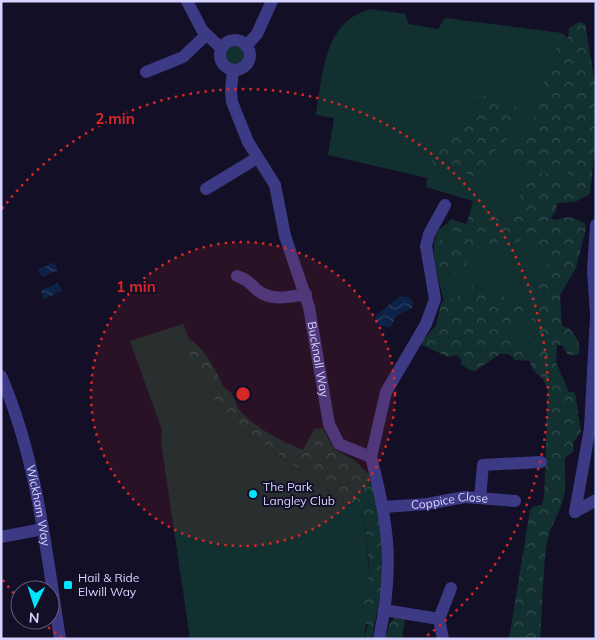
<svg xmlns="http://www.w3.org/2000/svg" width="597" height="640" font-family="Mulish,sans-serif">
  <style>
    .green { fill: #12302f }
    .forest { fill: url(#forest-crowns) }
    .water { fill: url(#water-waves) }
    .lines { fill: none; stroke-linecap: round; stroke-linejoin: round }
    .minor { stroke: #3d3a85; stroke-width: 12 }
    .ring { fill: none; stroke: #d62828; stroke-width: 2.5; stroke-dasharray: 2.5 5 }
    .poi-dot { fill: #00e5ff; stroke: #130f26; stroke-width: 2 }
    .labels { text-anchor: middle; stroke-width: 4; stroke-linejoin: round; paint-order: stroke }
    .street-label { font-size: 12px; fill: #d9d4ff; stroke: #130f26 }
    .poi-label { font-size: 12px; fill: #d9d4ff; stroke: #130f26; text-anchor: start }
    .centre { fill: #d62828; stroke: #130f26; stroke-width: 2.5 }
    .ring-label { font-size: 15px; text-anchor: middle; font-weight: bold; fill: #d62828; stroke: #130f26; stroke-width: 4; stroke-linejoin: round; paint-order: stroke }
  </style>
  <defs>
    <pattern id="forest-crowns" width="20" height="18" patternUnits="userSpaceOnUse" patternTransform="scale(1.25)"><rect width="20" height="18" fill="#12302f"/><path d="M2 6a3 3 0 1 1 6 0M12 15a3 3 0 1 1 6 0" fill="none" stroke="#344d4e"/></pattern>
    <pattern id="water-waves" width="16" height="10" patternUnits="userSpaceOnUse" patternTransform="scale(1.25)"><rect width="16" height="10" fill="#0c2248"/><path d="M0 5q4-4 8 0t8 0" fill="none" stroke="#2f4163"/></pattern>
  </defs>
  <rect width="100%" height="100%" fill="#130f26"/>
  <g class="green">
    <path d="M371 9 405 14 409 24 438 29 445 18 562 33 574 43V176L564 185 539 192 551 246 546 356 533 360 445 305C441 289 429 250 436 235 438 229 442 227 447 224L470 229V213L473 201 426 187 427 178 328 155 334 118 316 115C323 75 323 21 371 9Z"/>
    <circle cx="235" cy="56" r="10"/>
    <path d="M183 324 216 403 235 424 364 516 371 589 364 639H190L161 442 162 430 130 341Z"/>
  </g>
  <g class="forest">
    <path d="M579 22 585 23 596 90V137L590 194 575 202 557 203 556 211 551 218 555 220C567 215 573 217 585 223L586 228 576 268 560 295 562 326 569 328C575 336 583 344 578 355H568L562 345H557L556 362 569 392H575L581 432 573 443 574 451 565 458C564 472 567 487 563 500 559 515 549 527 547 543 542 575 543 607 540 639H509L530 510 534 506 542 505 544 497 548 389 543 379 532 369 530 361 515 360 509 354H500L475 371 469 370 461 364V359L457 355 448 357 420 344 436 325 441 304 445 299 456 298C468 290 470 282 487 287L489 297 501 294 506 299C516 299 521 303 526 311L522 323 515 327 512 335 535 353 538 349C524 329 535 297 541 273 548 266 549 261 547 252L530 240 523 239 511 245 498 242 482 246 475 252 470 254 464 272 450 275 444 280H439L434 241 441 238 446 248H453L458 237 455 232 448 229 447 224 451 219 466 224 470 213C485 206 491 207 501 220 510 215 512 209 513 200L524 193 525 175 532 171 547 174 556 183H562L568 177V170C557 159 548 167 534 166 527 166 523 161 515 160L511 153 535 115 536 107 544 100V72L550 65 557 48 568 38 569 28Z"/>
    <path d="M483 95 497 98 509 107H516L520 111 519 118 507 126 505 145 492 152V164L488 177 478 181 466 173 452 177 449 170H436L431 164 432 152 438 147C440 136 450 128 460 125 462 114 464 111 475 109L476 97Z"/>
    <path d="M190 340C201 343 219 375 223 386 224 388 230 391 232 394 235 399 236 406 240 411 257 429 281 441 303 450L314 429 323 428 334 449 354 460 371 476 381 533 382 585 372 639H364L368 625 363 621 360 596 363 595 370 572 364 516 230 420 216 403 207 382 197 374 191 364 187 343Z"/>
    <path d="M395 617 405 620 402 639H385L390 623Z"/>
  </g>
  <g class="water">
    <path d="M54 262 58 270 42 277 38 270Z"/>
    <path d="M58 283 62 291 44 299 41 291Z"/>
    <path d="M400 296 408 297 413 302 412 308 396 316 391 327 381 326 375 321 376 315Z"/>
  </g>
  <g class="lines">
    <g class="minor">
      <path d="M187 1 202 30 221 48"/>
      <circle cx="235" cy="55" r="15"/>
      <path d="M246 46 257 34 272 1"/>
      <path id="s1" d="M233 70 231 91 232 102 248 142 275 185 285 236 309 307 329 424 339 444 371 457"/>
      <path d="M146 72 183 57 206 35"/>
      <path d="M206 189 257 158"/>
      <path d="M596 225 593 270 596 315"/>
      <path d="M237 276C246 279 250 283 256 289 270 302 289 297 306 294"/>
      <path id="s2" d="M1 376C37 459 46 550 60 639"/>
      <path d="M371 457 386 392 426 324 435 299 426 246 429 234 445 205"/>
      <path d="M371 457C389 525 394 569 379 639"/>
      <path d="M480 498 483 465 541 462"/>
      <path id="s3" d="M384 507 427 504 465 497 515 501"/>
      <path d="M575 512 590 428 596 317"/>
      <path d="M575 512 596 500"/>
      <path d="M1 537 43 529"/>
      <path d="M384 610 439 619 443 639"/>
      <path d="M439 619 451 588"/>
    </g>
  </g>
  <circle cx="243" cy="394" r="152" fill="#d62828" fill-opacity=".12"/>
  <g class="ring">
    <circle cx="243" cy="394" r="152"/>
    <path d="M62 638A304 304 0 0 1 42 622M19 599A304 304 0 0 1 2 579M2 209A304 304 0 1 1 424 638"/>
  </g>
  <g class="poi-dot">
    <circle cx="253" cy="494" r="5"/>
    <rect x="63" y="580" width="10" height="10" rx="2.5"/>
  </g>
  <g class="labels">
    <g class="street-label">
      <text dy="4" stroke="none"><textPath href="#s1" startOffset="306">Bucknall Way</textPath></text>
      <text dy="4" stroke="none"><textPath href="#s3" startOffset="66">Coppice Close</textPath></text>
      <text dy="4" stroke="none"><textPath href="#s2" startOffset="135">Wickham Way</textPath></text>
    </g>
    <g class="poi-label">
      <text x="263" y="491">The Park<tspan x="263" dy="14">Langley Club</tspan></text>
      <text x="78" y="582">Hail &amp; Ride<tspan x="78" dy="14">Elwill Way</tspan></text>
    </g>
  </g>
  <circle cx="243" cy="394" r="8" class="centre"/>
  <g class="ring-label">
    <text x="115" y="124">2 min</text>
    <text x="136" y="292">1 min</text>
  </g>
  <rect width="597" height="640" fill="none" stroke="#d9d4ff" stroke-width="5"/>
  <g transform="translate(35 605) rotate(184)"><circle r="24" fill="#130f26" stroke="#625e7d"/>
  <path d="M0-4L9 19L0 12L-9 19Z" fill="#00e5ff"/>
  <text y="-8" font-size="14" font-weight="bold" text-anchor="middle" fill="#d9d4ff">N</text>
  </g>
</svg>
